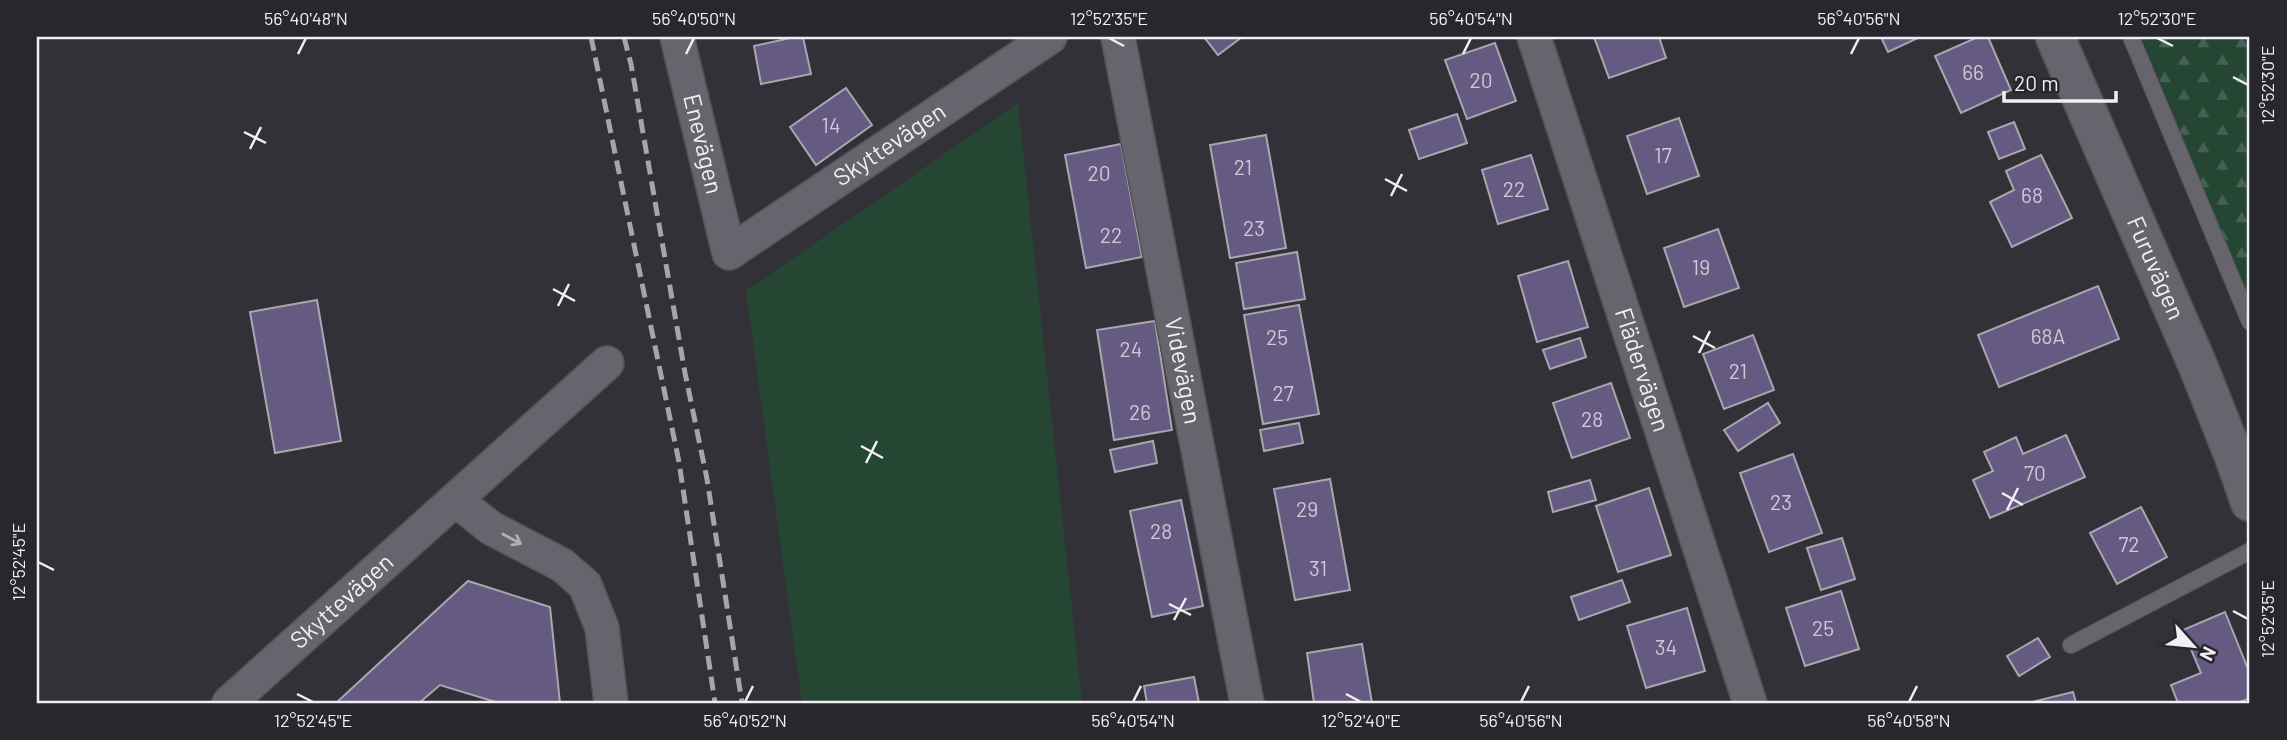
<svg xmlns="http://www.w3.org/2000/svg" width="2287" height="740" font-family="Barlow,sans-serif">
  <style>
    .grass { fill: #264634 }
    .forest { fill: url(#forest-firs) }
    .building { fill: #655a81; stroke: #a8a6af; stroke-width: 2 }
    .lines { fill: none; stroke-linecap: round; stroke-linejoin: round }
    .service-casing { stroke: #525156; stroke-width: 18 }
    .minor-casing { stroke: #525156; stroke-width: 36 }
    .tertiary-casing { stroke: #525156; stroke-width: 41 }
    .service { stroke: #66646c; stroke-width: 16 }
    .minor { stroke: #66646c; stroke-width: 33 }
    .tertiary { stroke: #66646c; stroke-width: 38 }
    .rail { stroke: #a7a5ab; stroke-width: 5; stroke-dasharray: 14 7; stroke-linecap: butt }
    .oneway { stroke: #b2b0b6 }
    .ticks { fill: none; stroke: #f0eff3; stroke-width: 2.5 }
    .labels { text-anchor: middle; stroke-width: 6; stroke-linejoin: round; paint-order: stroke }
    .number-label { font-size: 21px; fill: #cdcad6 }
    .street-label { font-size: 24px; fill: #f0eff3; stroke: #29272e }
    .neatline { fill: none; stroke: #f0eff3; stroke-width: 2.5 }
    .ticks-label { font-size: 18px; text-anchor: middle; fill: #f0eff3 }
  </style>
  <defs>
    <pattern id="forest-firs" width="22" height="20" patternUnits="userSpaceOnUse" patternTransform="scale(1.75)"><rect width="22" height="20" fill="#264634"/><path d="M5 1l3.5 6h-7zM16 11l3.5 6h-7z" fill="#466152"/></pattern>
  </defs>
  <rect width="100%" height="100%" fill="#333138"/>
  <path class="grass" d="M1018 103 1082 703H802L746 291Z"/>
  <path class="forest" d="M2142 37H2250V307Z"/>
  <g class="building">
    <path d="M795 37H803L811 74 761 84 754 46Z"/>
    <path d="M1204 37H1242L1218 55Z"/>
    <path d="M1594 37H1659L1666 58 1609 78Z"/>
    <path d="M1881 37H1917L1918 38 1888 52Z"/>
    <path d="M1978 37H1988L2011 90 1961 113 1935 56Z"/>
    <path d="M1495 43 1516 101 1467 119 1445 60Z"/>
    <path d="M846 88 872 125 816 165 790 127Z"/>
    <path d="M1457 114 1467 143 1419 159 1409 130Z"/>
    <path d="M1679 118 1699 176 1647 194 1627 136Z"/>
    <path d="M2014 122 2025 149 1999 159 1988 132Z"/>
    <path d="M1266 135 1286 248 1230 258 1210 145Z"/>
    <path d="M1121 144 1142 257 1086 268 1065 155Z"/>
    <path d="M1531 155 1548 209 1498 224 1482 170Z"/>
    <path d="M2041 155 2072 218 2012 247 1990 202 2014 190 2006 171Z"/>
    <path d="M1718 229 1739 288 1684 307 1664 248Z"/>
    <path d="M1297 252 1305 299 1244 309 1236 263Z"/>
    <path d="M1568 261 1588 327 1537 342 1518 276Z"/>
    <path d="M2098 286 2119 339 1999 387 1978 335Z"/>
    <path d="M317 300 341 441 275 453 250 312Z"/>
    <path d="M1299 305 1319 414 1263 424 1244 315Z"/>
    <path d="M1155 321 1172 430 1114 440 1097 330Z"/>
    <path d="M1753 335 1774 390 1724 409 1703 354Z"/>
    <path d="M1580 338 1586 357 1550 369 1543 350Z"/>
    <path d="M1611 383 1630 438 1572 458 1553 403Z"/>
    <path d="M1768 403 1780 423 1738 451 1724 430Z"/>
    <path d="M1299 423 1303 443 1264 451 1260 430Z"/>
    <path d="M2066 435 2085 477 1990 518 1973 480 1993 471 1984 452 2016 437 2023 454Z"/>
    <path d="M1153 441 1157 463 1115 472 1110 450Z"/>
    <path d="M1793 454 1822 533 1769 552 1740 473Z"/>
    <path d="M1330 479 1350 590 1295 600 1274 489Z"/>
    <path d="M1590 480 1596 500 1553 512 1548 492Z"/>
    <path d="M1649 488 1671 555 1618 572 1596 506Z"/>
    <path d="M1181 500 1203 606 1152 617 1130 511Z"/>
    <path d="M2141 507 2167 557 2117 584 2090 533Z"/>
    <path d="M1842 538 1855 579 1821 590 1807 548Z"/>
    <path d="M1622 580 1630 602 1579 620 1571 597Z"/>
    <path d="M468 581 550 607 560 703H499L440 685 419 703H336Z"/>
    <path d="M1841 591 1859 649 1805 666 1786 608Z"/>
    <path d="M1687 608 1705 671 1646 688 1627 626Z"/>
    <path d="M2225 612 2250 674V698L2237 703H2178L2171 685 2201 673 2183 630Z"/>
    <path d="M2038 638 2050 657 2019 676 2007 656Z"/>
    <path d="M1362 644 1372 703H1314L1307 653Z"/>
    <path d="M1194 677 1199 703H1147L1144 686Z"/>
    <path d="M2073 692 2076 703H2028Z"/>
  </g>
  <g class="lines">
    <g class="service-casing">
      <g id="service">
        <path d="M2131 37 2250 322"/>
        <path d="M2071 645 2250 551"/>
      </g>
    </g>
    <g class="minor-casing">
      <g id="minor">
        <path id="s1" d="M677 37 729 253 1050 37"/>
        <path id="s2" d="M1118 37 1247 703"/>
        <path id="s3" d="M1534 37 1750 703"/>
        <path d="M456 500 491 528 562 565 585 585 602 628 611 703"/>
        <path id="s4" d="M229 703 607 363"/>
      </g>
    </g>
    <g class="tertiary-casing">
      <g id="tertiary">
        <path id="s5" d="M2055 37 2198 366 2235 459 2250 502"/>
      </g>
    </g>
    <use href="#service" class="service"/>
    <use href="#minor" class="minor"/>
    <use href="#tertiary" class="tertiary"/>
    <g class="rail">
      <path d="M591 37 679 462 715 703"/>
      <path d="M624 37 631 64 685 373 707 479 742 703"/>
    </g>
  </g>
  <defs><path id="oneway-shaft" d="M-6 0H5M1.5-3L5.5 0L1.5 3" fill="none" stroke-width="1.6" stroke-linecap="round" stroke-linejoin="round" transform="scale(1.75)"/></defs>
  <use class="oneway" href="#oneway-shaft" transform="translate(512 539) rotate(28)"/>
  <path class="ticks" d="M1109 38 1124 46M2157 38 2173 46M298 54 306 38M686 54 694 38M1463 54 1471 38M1851 54 1859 38M2233 77 2248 85M244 132 266 143M250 149 261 127M1385 179 1407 191M1391 196 1402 174M553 289 575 301M558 306 569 284M1693 336 1715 348M1699 353 1710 331M861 446 883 458M866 463 877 441M2002 493 2023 505M2007 510 2018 488M38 562 54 570M1169 604 1191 615M2233 611 2248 619M1174 620 1186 598M297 694 313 702M1346 694 1361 702M745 702 753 686M1133 702 1141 686M1521 702 1529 686M1909 702 1917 686"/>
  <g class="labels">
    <g class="number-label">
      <text x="1973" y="80">66</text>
      <text x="1481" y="88">20</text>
      <text x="831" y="133">14</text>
      <text x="1663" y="163">17</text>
      <text x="1243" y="175">21</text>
      <text x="1099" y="181">20</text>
      <text x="1514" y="197">22</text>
      <text x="2032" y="203">68</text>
      <text x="1254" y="236">23</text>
      <text x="1111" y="243">22</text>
      <text x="1701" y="275">19</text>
      <text x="2048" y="344">68A</text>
      <text x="1277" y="345">25</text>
      <text x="1131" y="357">24</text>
      <text x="1738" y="379">21</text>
      <text x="1283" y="401">27</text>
      <text x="1140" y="420">26</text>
      <text x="1592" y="427">28</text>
      <text x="2035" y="481">70</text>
      <text x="1781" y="510">23</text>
      <text x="1307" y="517">29</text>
      <text x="1161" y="539">28</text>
      <text x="2129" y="552">72</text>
      <text x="1318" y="576">31</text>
      <text x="1823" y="636">25</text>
      <text x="1666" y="655">34</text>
    </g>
    <g class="street-label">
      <text dy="8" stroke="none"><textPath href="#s1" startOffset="110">Enevägen</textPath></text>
      <text dy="8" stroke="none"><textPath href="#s1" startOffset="416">Skyttevägen</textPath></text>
      <text dy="8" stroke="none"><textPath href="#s5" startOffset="252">Furuvägen</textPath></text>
      <text dy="8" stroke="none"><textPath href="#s2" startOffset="340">Videvägen</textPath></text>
      <text dy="8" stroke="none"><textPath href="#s3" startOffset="350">Flädervägen</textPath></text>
      <text dy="8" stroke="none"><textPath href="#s4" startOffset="152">Skyttevägen</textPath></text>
    </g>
  </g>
  <rect width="2287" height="740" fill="none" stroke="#29272e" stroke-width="77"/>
  <g transform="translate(2193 646) rotate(117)" stroke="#29272e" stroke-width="5" paint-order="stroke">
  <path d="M0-5L12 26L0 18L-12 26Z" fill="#f0eff3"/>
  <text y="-10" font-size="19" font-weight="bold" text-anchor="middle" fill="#f0eff3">N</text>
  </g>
  <path d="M2004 91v10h112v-10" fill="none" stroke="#f0eff3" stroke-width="3.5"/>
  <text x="2014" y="91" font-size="21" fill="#f0eff3" stroke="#29272e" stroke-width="5" paint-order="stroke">20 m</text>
  <rect x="38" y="38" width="2210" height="664" class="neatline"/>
  <g class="ticks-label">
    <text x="306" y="25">56°40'48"N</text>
    <text x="694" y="25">56°40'50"N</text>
    <text x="1109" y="25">12°52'35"E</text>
    <text x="1471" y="25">56°40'54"N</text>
    <text x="1859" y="25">56°40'56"N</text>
    <text x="2157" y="25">12°52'30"E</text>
    <text transform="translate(2268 85) rotate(-90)" y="6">12°52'30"E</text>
    <text transform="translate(19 562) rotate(-90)" y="6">12°52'45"E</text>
    <text transform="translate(2268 619) rotate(-90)" y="6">12°52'35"E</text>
    <text x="313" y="727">12°52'45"E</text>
    <text x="745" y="727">56°40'52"N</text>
    <text x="1133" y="727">56°40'54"N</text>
    <text x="1361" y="727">12°52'40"E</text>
    <text x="1521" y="727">56°40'56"N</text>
    <text x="1909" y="727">56°40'58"N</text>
  </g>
</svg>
